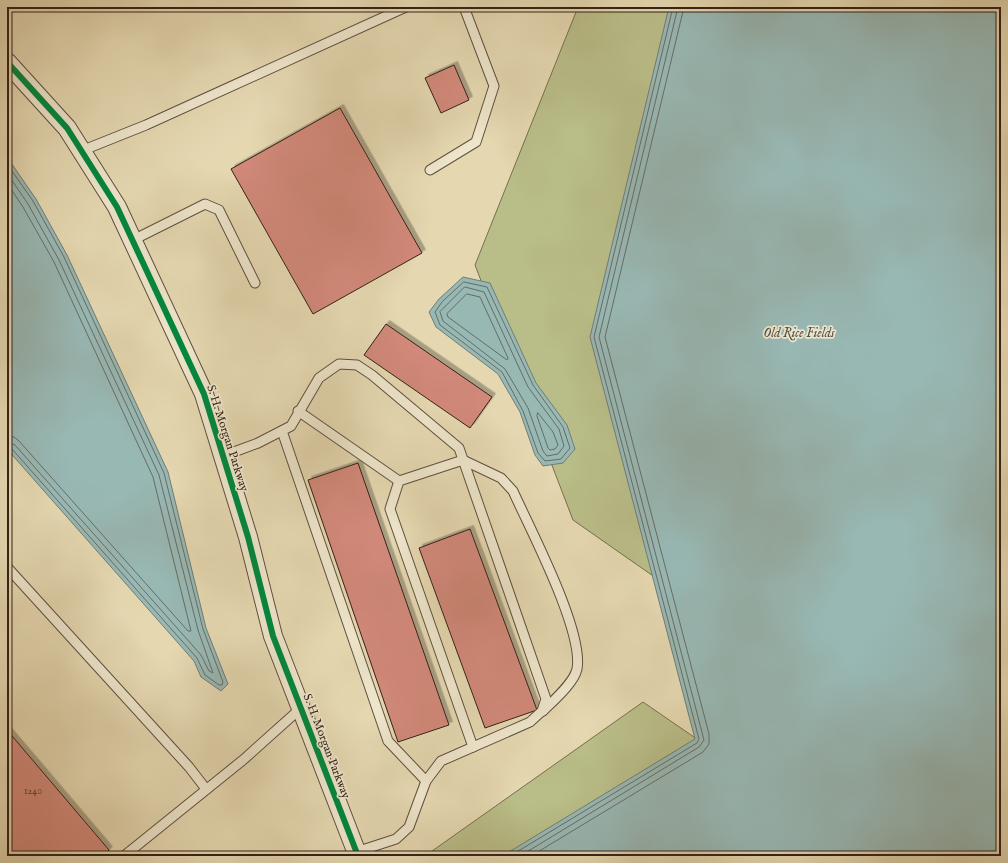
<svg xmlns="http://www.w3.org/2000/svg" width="1008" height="863" font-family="'IM FELL English',serif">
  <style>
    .green { fill: #b9bd88; stroke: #766f50 }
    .water { fill: #98b8b4; stroke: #707c76 }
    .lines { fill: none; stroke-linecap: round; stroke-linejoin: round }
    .shore { stroke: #666c66; stroke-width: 1 }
    .building { fill: #d2897a; stroke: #332119; filter: url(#shadow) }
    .lane-casing { stroke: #604f3f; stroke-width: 11 }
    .street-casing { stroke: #604f3f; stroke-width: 20 }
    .lane { stroke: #eee6cc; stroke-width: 9 }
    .street { stroke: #eee6cc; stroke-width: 18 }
    .cycleway-casing { stroke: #eee6cc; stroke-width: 8 }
    .cycleway { stroke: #00873e; stroke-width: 6 }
    .labels { text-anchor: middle; stroke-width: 3.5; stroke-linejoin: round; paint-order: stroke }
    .number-label { font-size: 10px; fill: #5b3b31 }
    .street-label { font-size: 12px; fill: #332119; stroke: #eee6cc }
    .water-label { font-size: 13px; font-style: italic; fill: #514e48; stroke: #eee6cc }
  </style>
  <defs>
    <filter id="shadow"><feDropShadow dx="3.5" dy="-3.5" stdDeviation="0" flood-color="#0004"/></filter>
  </defs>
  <rect width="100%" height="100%" fill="#e5d8b1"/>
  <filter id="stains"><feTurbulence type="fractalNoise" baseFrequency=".005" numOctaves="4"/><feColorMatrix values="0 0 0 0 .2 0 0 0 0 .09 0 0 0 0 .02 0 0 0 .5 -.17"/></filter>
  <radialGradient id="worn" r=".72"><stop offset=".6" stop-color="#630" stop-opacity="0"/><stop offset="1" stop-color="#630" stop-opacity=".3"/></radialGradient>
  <g class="green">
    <path d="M578 7H1001V819L573 520 475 265Z"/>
    <path d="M643 702 867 856H425Z"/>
  </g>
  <g class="water">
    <path d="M669 7H1001V856L504 855 695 739 590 337Z"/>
    <path d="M7 157 36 199 67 255 168 472 206 628 228 684 221 691 201 677 194 661 7 449Z"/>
    <path d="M463 277 490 283 536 383 567 425 575 449 563 463 543 466 535 455 520 412 498 374 436 327 429 312 439 299Z"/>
  </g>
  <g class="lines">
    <g class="shore">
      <path d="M7 164 33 201 64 257 164 473 203 629 223 682 222 685H219L205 675 197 658 12 449 7 447"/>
      <path d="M7 173 28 204 59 260 159 475 198 630 213 673 209 671 201 655 15 445 7 442"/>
      <path d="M7 183 23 207 54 262 153 477 191 631H188L19 441 14 437 7 436"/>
      <path d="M464 282 487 287 533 385 563 427 570 448 561 459 545 461 538 453 523 411 502 372 440 325 435 312 442 302Z"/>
      <path d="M465 287 484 292 528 387 559 429 564 446 558 454 547 456 543 451 528 408 505 369 443 321 440 312Z"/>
      <path d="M467 294 480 297 508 358 507 360 448 317 447 314Z"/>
      <path d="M538 413 553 432 558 445 555 449 550 450 548 448 537 416Z"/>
      <path d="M510 856 697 743 699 739 594 337 673 7"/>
      <path d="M520 856 699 747 704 740 599 337 678 7"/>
      <path d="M531 856 703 752 709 744V734L605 337 684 7"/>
    </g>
  </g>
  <g class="building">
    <path d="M454 65 469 100 441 113 425 78Z"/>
    <path d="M340 108 422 253 313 314 231 169Z"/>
    <path d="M386 324 492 397 470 428 364 355Z"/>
    <path d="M358 463 449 725 398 742 308 480Z"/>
    <path d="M470 529 537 710 485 728 419 548Z"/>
    <path d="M7 730 109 850 103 856H7Z"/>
  </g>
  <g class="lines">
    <g class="lane-casing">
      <g id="lane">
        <path d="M81 151 146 125 406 7"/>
        <path d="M430 170 476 142 494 86 464 7"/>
        <path d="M133 240 205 204 219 210 255 283"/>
        <path d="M298 411 399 481"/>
        <path d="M282 431 388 741 426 781"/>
        <path d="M223 456 258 443 291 426 319 378 339 364 357 365 372 375 459 448 546 699 542 711 530 722 441 761 426 781 409 827 396 839 356 852"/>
        <path d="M7 567 189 767 206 789"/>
        <path d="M473 747 390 509 399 481 463 460 501 478 513 491C530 529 584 631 577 669 574 683 553 701 543 711"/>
        <path d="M124 856 243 760 301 708"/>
      </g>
    </g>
    <g class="street-casing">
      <path id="street" d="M7 62 67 128 117 207 204 394 248 537 273 636 358 856"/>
    </g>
    <use href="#lane" class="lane"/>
    <use href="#street" class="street"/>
    <g class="cycleway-casing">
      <path id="cycleway" d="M7 62 67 128 117 207 204 394 248 537 273 636 358 856"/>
    </g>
    <use href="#cycleway" class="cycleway"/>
  </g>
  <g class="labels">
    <g class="number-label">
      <text x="33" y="794">1240</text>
    </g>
    <g class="street-label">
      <text transform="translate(228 438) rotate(72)" y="4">S. H. Morgan Parkway</text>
      <text transform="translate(327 746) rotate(69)" y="4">S. H. Morgan Parkway</text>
    </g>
    <g class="water-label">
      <text x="799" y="337">Old Rice Fields</text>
    </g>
  </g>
  <rect width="1008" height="863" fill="none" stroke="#e5d8b1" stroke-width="24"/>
  <rect x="8" y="8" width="992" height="847" fill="none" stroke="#332119" stroke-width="2"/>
  <rect x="12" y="12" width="984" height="839" fill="none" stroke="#332119"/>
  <rect width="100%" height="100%" filter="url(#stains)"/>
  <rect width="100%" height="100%" fill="url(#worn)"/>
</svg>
